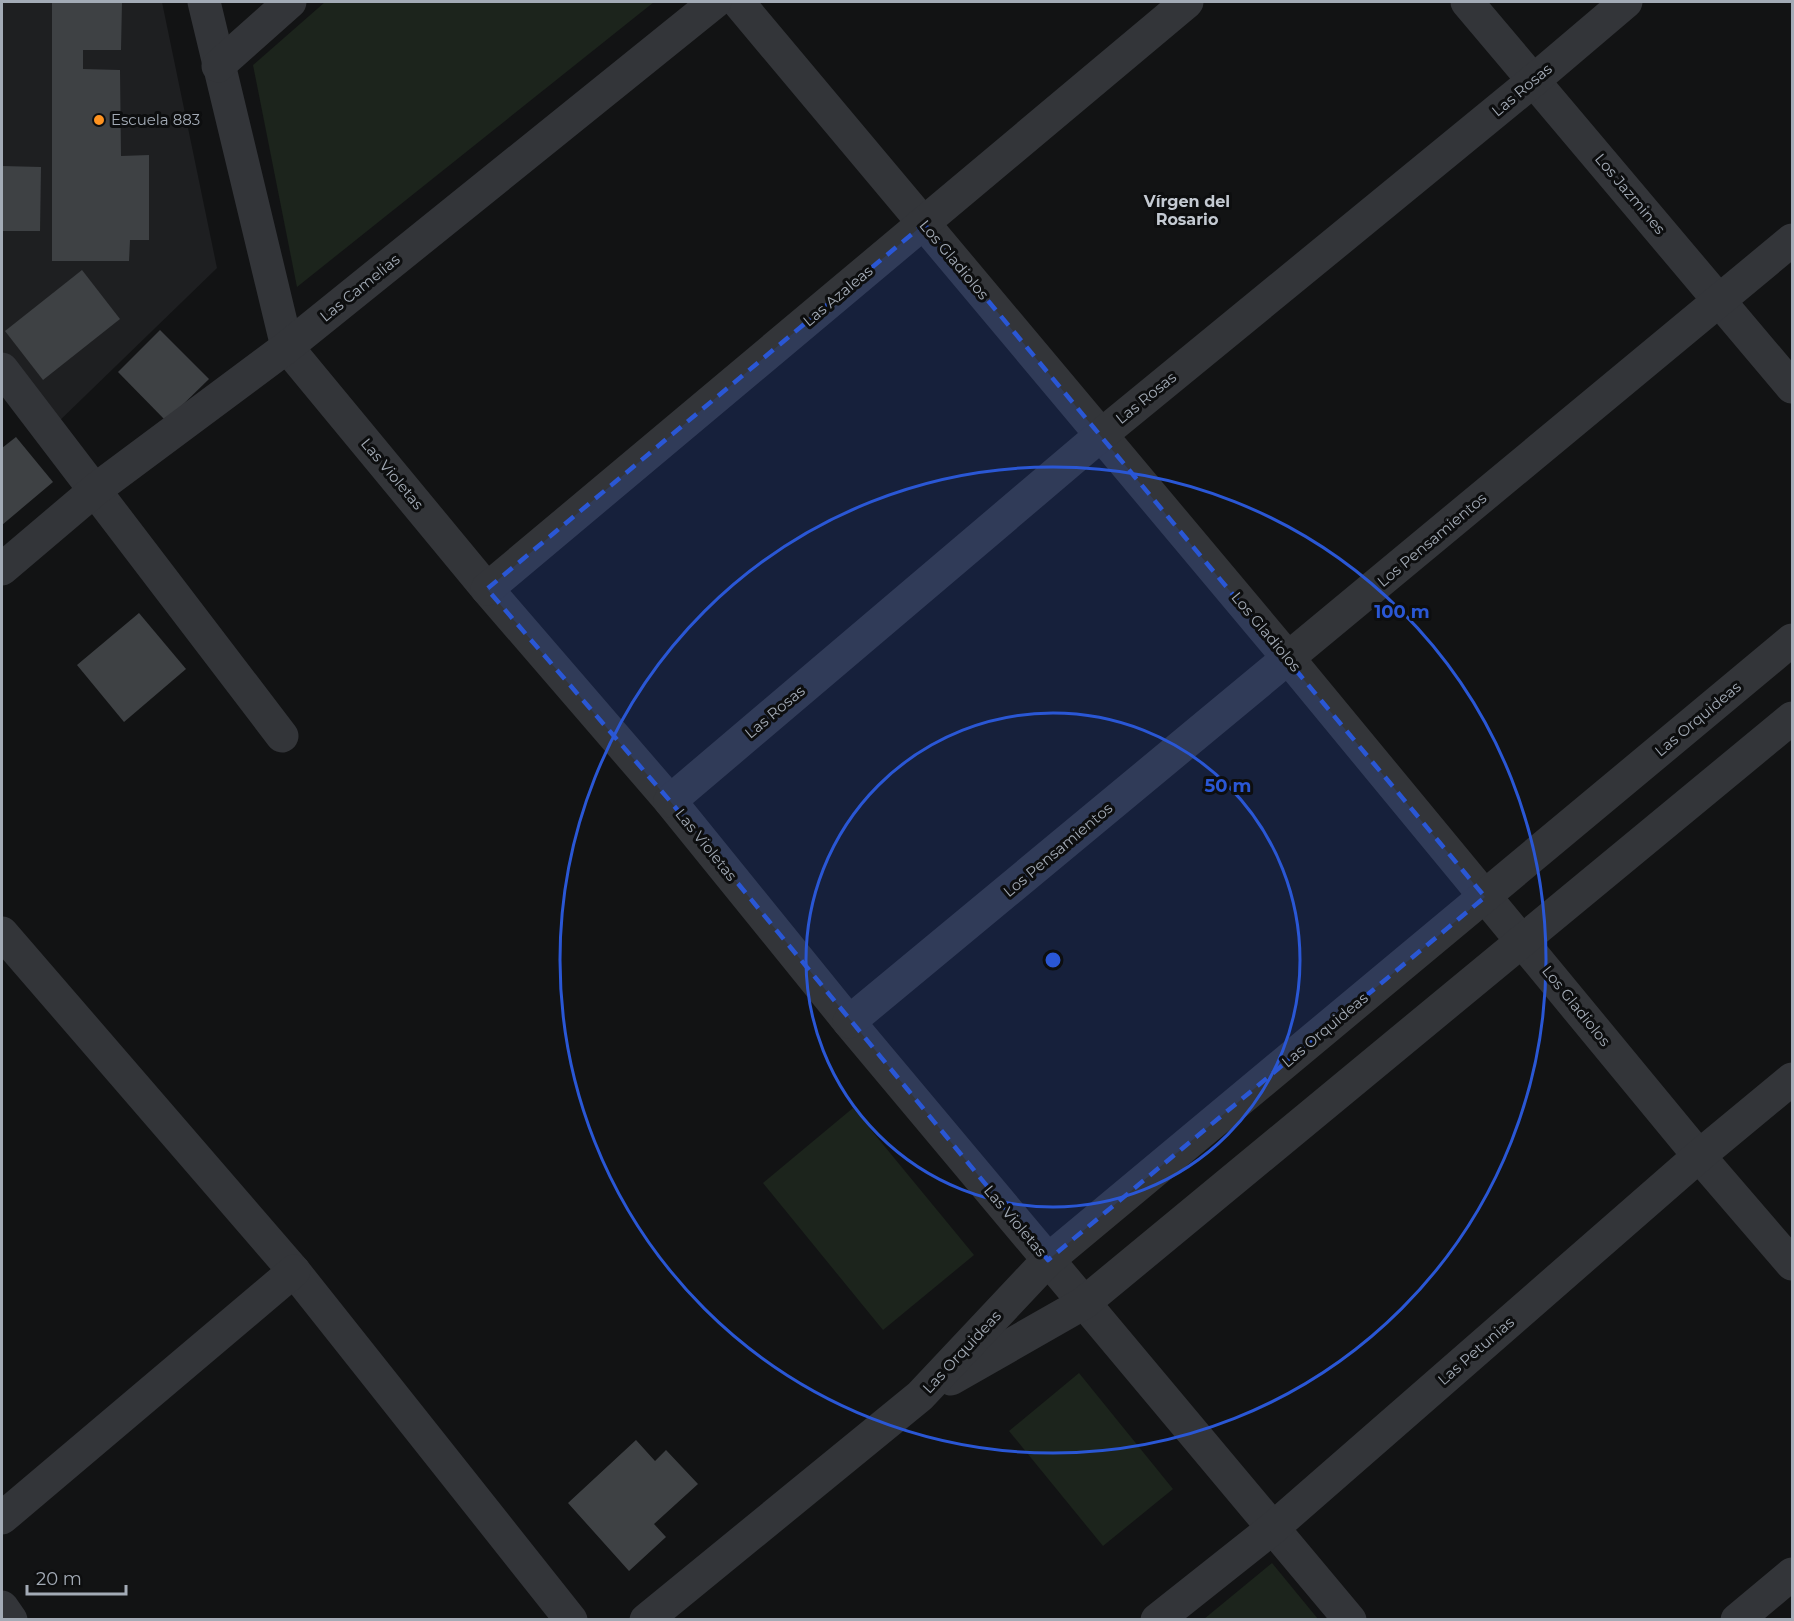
<svg xmlns="http://www.w3.org/2000/svg" width="1794" height="1621" font-family="Montserrat,sans-serif">
  <style>
    .built { fill: #1e1f21 }
    .green { fill: #1c241c }
    .building { fill: #3e4144 }
    .lines { fill: none; stroke-linecap: round; stroke-linejoin: round }
    .minor { stroke: #333539; stroke-width: 33 }
    .marked { fill: #2a57d5; fill-opacity: 0.2; stroke: #2a57d5; stroke-width: 4.5; stroke-dasharray: 12 8; stroke-linejoin: round }
    .ring { fill: none; stroke: #2a57d5; stroke-width: 3 }
    .poi-dot { fill: #ff9320; stroke: #0d0e0f; stroke-width: 2 }
    .labels { text-anchor: middle; stroke-width: 6; stroke-linejoin: round; paint-order: stroke }
    .street-label { font-size: 15px; fill: #a3abb6; stroke: #0d0e0f }
    .poi-label { font-size: 15px; fill: #a3abb6; stroke: #0d0e0f; text-anchor: start }
    .neighbourhood-label { font-size: 16px; font-weight: bold; fill: #c4cad2; stroke: #0d0e0f }
    .centre { fill: #2a57d5; stroke: #0d0e0f; stroke-width: 3 }
    .ring-label { font-size: 18px; text-anchor: middle; font-weight: bold; fill: #2a57d5; stroke: #0d0e0f; stroke-width: 6; stroke-linejoin: round; paint-order: stroke }
  </style>
  <rect width="100%" height="100%" fill="#121314"/>
  <path class="built" d="M2 2H162L217 268 55 425 2 352Z"/>
  <g class="green">
    <path d="M325 2H654L297 287 253 65Z"/>
    <path d="M853 1108 974 1255 883 1330 763 1183Z"/>
    <path d="M1079 1373 1173 1489 1103 1546 1009 1431Z"/>
    <path d="M1272 1563 1318 1619H1204Z"/>
  </g>
  <g class="building">
    <path d="M52 2H122L121 50H83V69L120 70 121 156 149 155V240H130L129 261H52Z"/>
    <path d="M2 166 41 167 40 231H2Z"/>
    <path d="M82 270 120 319 43 380 5 331Z"/>
    <path d="M160 330 209 379 166 421 118 372Z"/>
    <path d="M16 437 53 482 2 525V448Z"/>
    <path d="M139 613 186 669 124 722 77 665Z"/>
    <path d="M636 1440 655 1461 666 1450 698 1484 654 1524 666 1537 629 1571 568 1503Z"/>
  </g>
  <g class="lines">
    <g class="minor">
      <path d="M204 2 287 347 487 589 670 801 849 1022 1350 1620"/>
      <path d="M738 2 1289 659 1699 1156 1792 1264"/>
      <path d="M1467 2 1792 387"/>
      <path d="M218 66 290 2"/>
      <path d="M2 369 282 736"/>
      <path d="M2 569 95 490 287 347 715 2"/>
      <path d="M487 589 1187 2"/>
      <path d="M670 801 1101 435 1533 81 1626 2"/>
      <path d="M2 933 294 1271 571 1620"/>
      <path d="M849 1022 1792 240"/>
      <path d="M951 1379 1084 1303 1792 718"/>
      <path d="M2 1518 294 1271"/>
      <path d="M2 1607 11 1620"/>
      <path d="M646 1620 920 1396 1048 1260 1792 640"/>
      <path d="M1157 1620 1273 1528 1699 1156 1792 1079"/>
      <path d="M1737 1620 1792 1574"/>
    </g>
  </g>
  <path class="marked" d="M924 224 1485 897 1048 1260 670 801 487 589Z"/>
  <g class="ring">
    <circle cx="1053" cy="960" r="247"/>
    <circle cx="1053" cy="960" r="493"/>
  </g>
  <circle class="poi-dot" cx="99" cy="120" r="6"/>
  <g class="labels">
    <g class="street-label">
      <text transform="translate(1522 90) rotate(-40)" y="5">Las Rosas</text>
      <text transform="translate(1630 194) rotate(50)" y="5">Los Jazmines</text>
      <text transform="translate(954 260) rotate(50)" y="5">Los Gladiolos</text>
      <text transform="translate(360 288) rotate(-39)" y="5">Las Camelias</text>
      <text transform="translate(838 296) rotate(-40)" y="5">Las Azaleas</text>
      <text transform="translate(1146 398) rotate(-39)" y="5">Las Rosas</text>
      <text transform="translate(392 474) rotate(50)" y="5">Las Violetas</text>
      <text transform="translate(1432 540) rotate(-40)" y="5">Los Pensamientos</text>
      <text transform="translate(1266 632) rotate(50)" y="5">Los Gladiolos</text>
      <text transform="translate(775 712) rotate(-40)" y="5">Las Rosas</text>
      <text transform="translate(1698 719) rotate(-40)" y="5">Las Orquideas</text>
      <text transform="translate(706 845) rotate(51)" y="5">Las Violetas</text>
      <text transform="translate(1058 850) rotate(-40)" y="5">Los Pensamientos</text>
      <text transform="translate(1576 1006) rotate(51)" y="5">Los Gladiolos</text>
      <text transform="translate(1325 1030) rotate(-40)" y="5">Las Orquideas</text>
      <text transform="translate(1015 1221) rotate(50)" y="5">Las Violetas</text>
      <text transform="translate(1476 1351) rotate(-41)" y="5">Las Petunias</text>
      <text transform="translate(962 1352) rotate(-47)" y="5">Las Orquideas</text>
    </g>
    <g class="poi-label">
      <text x="111" y="125">Escuela 883</text>
    </g>
    <g class="neighbourhood-label">
      <text x="1187" y="207">Vírgen del<tspan x="1187" dy="18">Rosario</tspan></text>
    </g>
  </g>
  <circle cx="1053" cy="960" r="9" class="centre"/>
  <g class="ring-label">
    <text x="1402" y="618">100 m</text>
    <text x="1228" y="792">50 m</text>
  </g>
  <rect width="1794" height="1621" fill="none" stroke="#a3abb6" stroke-width="6"/>
  <path d="M27 1585v9h99v-9" fill="none" stroke="#a3abb6" stroke-width="3"/>
  <text x="36" y="1585" font-size="18" fill="#a3abb6" stroke="#0d0e0f" stroke-width="4.5" paint-order="stroke">20 m</text>
</svg>
